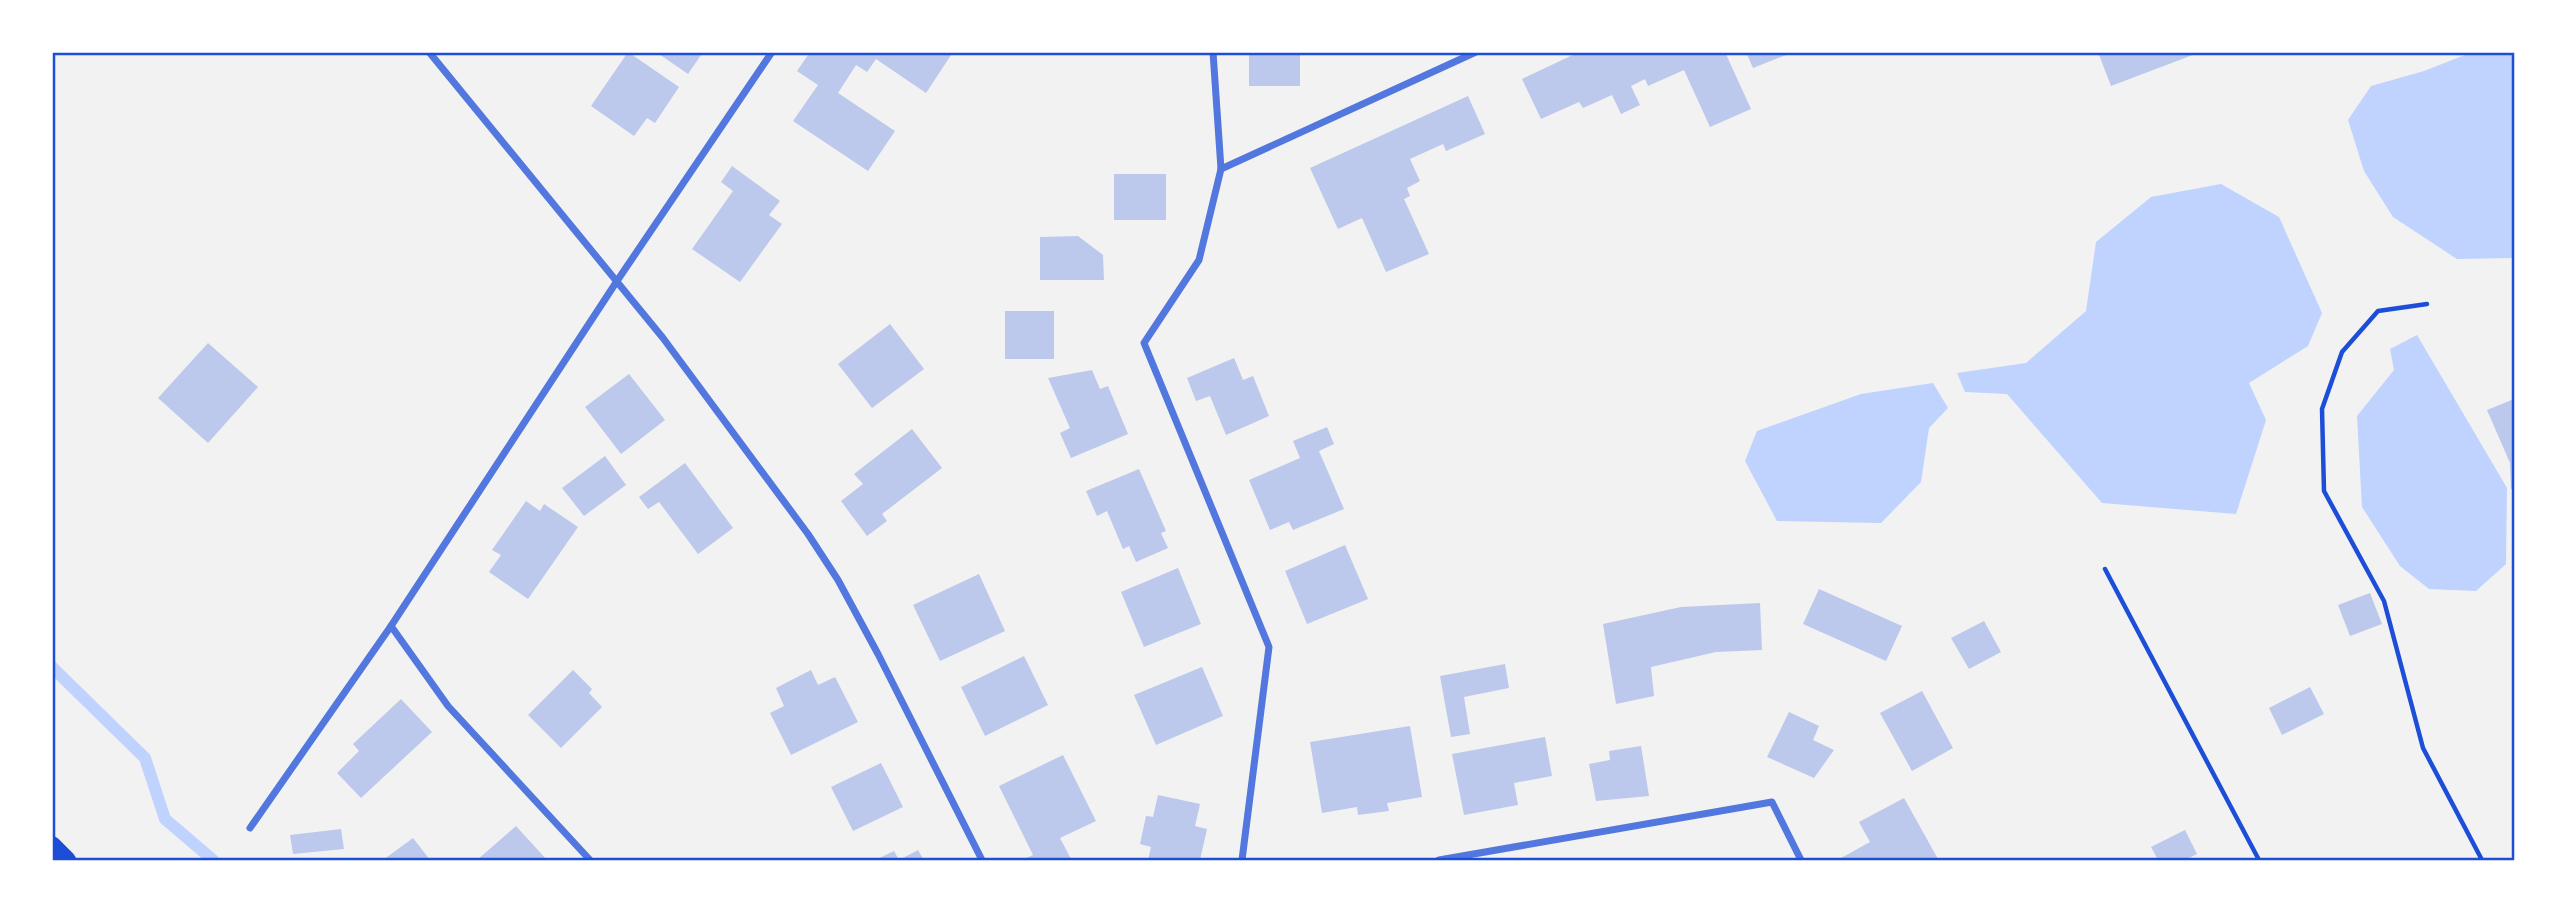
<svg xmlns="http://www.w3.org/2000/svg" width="2567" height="913" font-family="'PT Sans',sans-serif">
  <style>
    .water { fill: #bfd3fe }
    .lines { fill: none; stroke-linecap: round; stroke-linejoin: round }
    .stream { stroke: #bfd3fe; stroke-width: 12 }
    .building { fill: #bdc9ec }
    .path { stroke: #1d4ed8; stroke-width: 4.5 }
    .minor { stroke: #5277de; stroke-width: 7 }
    .primary { stroke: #1d4ed8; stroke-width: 18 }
    .neatline { fill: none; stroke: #1d4ed8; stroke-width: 2.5 }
  </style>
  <rect width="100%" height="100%" fill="#f2f2f2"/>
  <g class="water">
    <path d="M2470 53H2514V258L2457 259 2393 217 2364 171 2348 120 2371 86 2424 71Z"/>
    <path d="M2221 184 2279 217 2322 313 2308 346 2249 383 2266 420 2236 514 2102 503 2007 394 1965 392 1957 373 2026 363 2086 311 2096 242 2151 197Z"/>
    <path d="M2417 335 2507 488 2506 564 2476 591 2429 589 2400 566 2362 507 2357 416 2394 370 2390 349Z"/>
    <path d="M1933 383 1948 408 1929 428 1921 482 1881 523 1777 521 1745 461 1757 431 1861 394Z"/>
  </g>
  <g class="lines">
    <path class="stream" d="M52 667 145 758 165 819 213 860"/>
  </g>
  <g class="building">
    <path d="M628 52 679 87 655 123 647 118 634 136 591 106Z"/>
    <path d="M656 52H703L688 74Z"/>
    <path d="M810 52H953L926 93 876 59 867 72 856 65 838 93 895 131 868 171 793 121 818 85 797 71Z"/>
    <rect x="1249" y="52" width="51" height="34"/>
    <path d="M1579 52H1725L1751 109 1710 127 1684 70 1648 86 1645 79 1631 86 1640 105 1621 114 1612 95 1583 108 1579 102 1541 119 1522 79Z"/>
    <path d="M1746 52H1791V53L1753 68Z"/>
    <path d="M2098 52H2198V53L2111 86Z"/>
    <path d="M1468 96 1485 134 1446 151 1443 144 1410 159 1420 181 1407 188 1410 196 1404 199 1429 254 1386 272 1362 218 1338 229 1310 168Z"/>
    <path d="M732 166 780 201 769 215 782 224 740 282 692 249 733 191 721 182Z"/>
    <rect x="1114" y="174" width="52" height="46"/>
    <path d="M1078 236 1103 255 1104 280H1040V237Z"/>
    <rect x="1005" y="311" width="49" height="48"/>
    <path d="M890 324 924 369 872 408 838 364Z"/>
    <path d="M208 343 258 387 208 443 158 398Z"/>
    <path d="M1234 358 1243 380 1253 376 1269 416 1226 435 1210 396 1196 401 1187 378Z"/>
    <path d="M1092 370 1100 389 1108 386 1128 434 1071 458 1060 433 1070 428 1048 378Z"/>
    <path d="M629 374 665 420 621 454 585 407Z"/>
    <path d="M2514 399V490L2511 489 2510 463 2487 410Z"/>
    <path d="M1327 427 1334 444 1319 451 1344 509 1293 530 1289 522 1270 530 1249 480 1300 458 1293 441Z"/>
    <path d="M912 429 942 468 882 514 887 521 867 536 841 501 863 484 854 474Z"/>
    <path d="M605 456 626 485 584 516 562 488Z"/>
    <path d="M685 463 733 528 698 554 659 502 648 509 639 497Z"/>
    <path d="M1139 469 1166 531 1161 533 1168 548 1136 562 1129 546 1123 549 1107 511 1097 516 1086 491Z"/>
    <path d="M526 501 540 511 544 504 578 527 528 599 489 572 501 555 492 550Z"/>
    <path d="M1345 545 1368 599 1307 624 1285 571Z"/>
    <path d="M1178 568 1201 624 1144 647 1121 592Z"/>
    <path d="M979 574 1005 631 940 661 913 605Z"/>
    <path d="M1819 589 1902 626 1886 661 1803 624Z"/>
    <path d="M2370 593 2382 624 2350 636 2338 605Z"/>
    <path d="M1760 603 1762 650 1716 652 1651 667 1654 696 1616 704 1603 624 1681 607Z"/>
    <path d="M1984 621 2001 652 1969 669 1951 638Z"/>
    <path d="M1024 656 1048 705 985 736 961 687Z"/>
    <path d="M1505 664 1509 688 1464 697 1470 734 1451 737 1440 676Z"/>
    <path d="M1202 667 1223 716 1156 745 1134 695Z"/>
    <path d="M573 670 592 689 589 693 602 707 561 748 528 715Z"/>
    <path d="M811 670 818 685 835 677 858 722 791 755 770 713 784 706 776 688Z"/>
    <path d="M2310 687 2324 714 2282 735 2269 708Z"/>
    <path d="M1922 691 1953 748 1912 771 1880 713Z"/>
    <path d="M401 699 432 732 361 798 337 773 359 751 353 744Z"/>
    <path d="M1789 712 1819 726 1813 740 1834 750 1814 778 1767 757Z"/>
    <path d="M1410 726 1422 797 1387 803 1389 811 1358 815 1357 807 1322 813 1310 742Z"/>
    <path d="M1545 737 1552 776 1514 783 1518 805 1464 815 1452 754Z"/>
    <path d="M1641 746 1649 796 1596 801 1589 764 1610 760 1609 751Z"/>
    <path d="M1063 755 1096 821 1060 838 1071 859 1022 860 1033 855 999 786Z"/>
    <path d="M881 763 903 807 853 831 831 787Z"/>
    <path d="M1158 795 1200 804 1195 826 1207 829 1200 860H1148L1151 847 1140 844 1146 816 1153 817Z"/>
    <path d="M1904 798 1938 859 1843 860 1841 858 1870 842 1859 822Z"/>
    <path d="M516 826 547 860H477Z"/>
    <path d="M341 829 344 849 293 854 290 835Z"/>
    <path d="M2185 830 2197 854 2185 860H2158L2151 847Z"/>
    <path d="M413 838 430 860H383Z"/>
    <path d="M918 850 924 860H875L894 851 899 860Z"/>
  </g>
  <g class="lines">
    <g class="path">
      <path d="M2427 304 2378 311 2342 352 2322 409 2324 491 2384 601 2423 748 2482 860"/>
      <path d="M2105 569 2259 860"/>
    </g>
    <g class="minor">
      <path d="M429 52 663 338 808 534 838 580 878 654 982 860"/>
      <path d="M1213 52 1221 169 1199 260 1144 343 1269 647 1242 860"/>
      <path d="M1221 169 1476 52"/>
      <path d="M391 626 448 706 590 860"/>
      <path d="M250 828 391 626 617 281 772 52"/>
      <path d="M1439 860 1772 802 1801 860"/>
    </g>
    <path class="primary" d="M52 845 67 860"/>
  </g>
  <rect width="2567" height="913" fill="none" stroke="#ffffff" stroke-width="108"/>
  <rect x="54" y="54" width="2459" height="805" class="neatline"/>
</svg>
